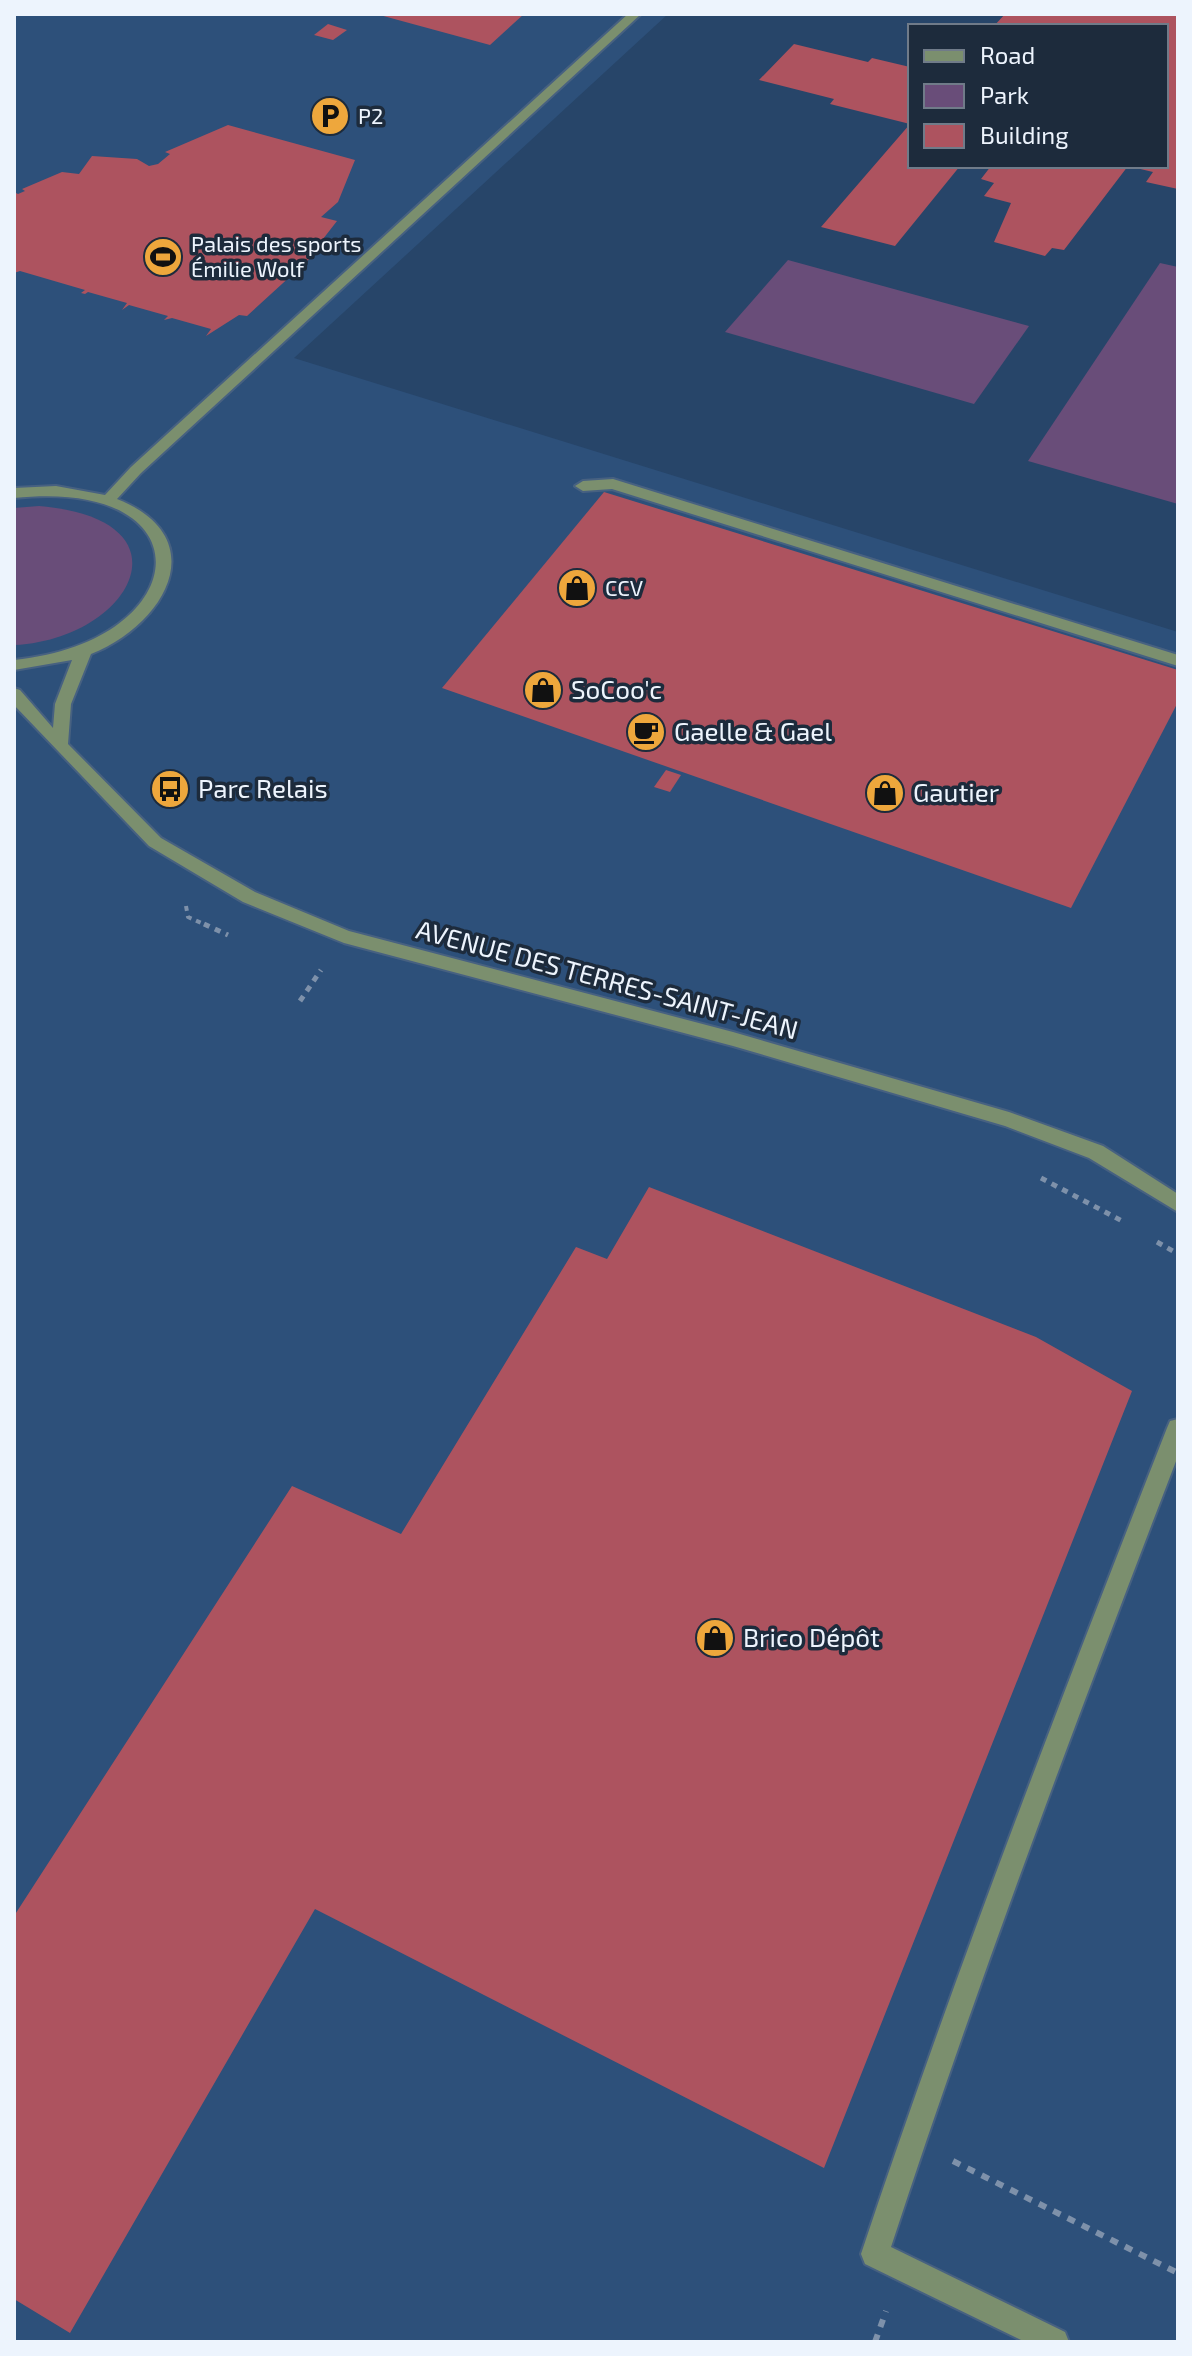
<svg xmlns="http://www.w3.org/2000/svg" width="1192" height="2356" font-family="'Exo 2',sans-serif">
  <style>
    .built { fill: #2d507a }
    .green { fill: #694d79 }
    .building { fill: #ad535f }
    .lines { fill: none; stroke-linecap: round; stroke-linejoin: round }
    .minor-casing { stroke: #476181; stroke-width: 4 }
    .path-far2 { stroke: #7e91aa; stroke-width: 4; stroke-dasharray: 5 5; stroke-linecap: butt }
    .path-far1 { stroke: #7e91aa; stroke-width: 5; stroke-dasharray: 6 6; stroke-linecap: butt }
    .path { stroke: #7e91aa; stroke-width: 6; stroke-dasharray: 8 8; stroke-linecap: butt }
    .minor { fill: #7b8f6e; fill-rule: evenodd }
    .labels { text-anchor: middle; stroke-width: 7; stroke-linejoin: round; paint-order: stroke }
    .far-poi-label { font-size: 22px; fill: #edf4fd; stroke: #1d2b3c; text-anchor: start }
    .poi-label { font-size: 26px; fill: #edf4fd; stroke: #1d2b3c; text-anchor: start }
    .street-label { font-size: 26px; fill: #edf4fd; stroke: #1d2b3c }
  </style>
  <rect width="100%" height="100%" fill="#274569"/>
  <path class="built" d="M14 14H668L294 358 1178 632V2342H14Z"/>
  <g class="green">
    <path d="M788 260 1029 326 974 404 725 332Z"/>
    <path d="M1160 263 1178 267V504L1028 461Z"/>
    <path d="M39 506C196 519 132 639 14 645V508Z"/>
  </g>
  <g class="building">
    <path d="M376 14H524L490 45Z"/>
    <path d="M1005 14H1178V189L1146 182 1153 172 1132 167 1166 166V26H994Z"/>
    <path d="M328 24 347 30 333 40 314 35Z"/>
    <path d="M794 44 868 62 872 58 910 67V166H960L895 246 821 227 910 124 830 104 834 99 759 80Z"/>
    <path d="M228 125 355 160 338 202 321 217 337 221 323 239 328 242 247 316 239 315 206 336 211 329 172 318 164 320 168 316 129 305 122 310 127 303 88 292 85 294 81 293 85 290 20 271 14 273V192L18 194 25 191 22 189 62 172 79 174 92 156 137 159 149 166 158 164 170 154 165 152Z"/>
    <path d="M991 166H1128L1064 250 1052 248 1045 256 994 242 1011 203 984 196 994 183 981 179Z"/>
    <path d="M604 492 1178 670V702L1071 908 442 688Z"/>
    <path d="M666 770 681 775 670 792 654 787Z"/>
    <path d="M649 1187 1036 1337 1132 1391 824 2168 315 1909 70 2333 14 2299V1916L292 1486 401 1534 576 1247 607 1259Z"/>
  </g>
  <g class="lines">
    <g class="minor-casing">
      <g id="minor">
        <path d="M628 14H641L141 473 117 499C215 538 165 625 91 654L71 704 68 744 161 838 255 892 349 931 733 1032 1009 1112 1103 1146 1178 1194V1212L1089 1158 1005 1126 733 1046 344 943 243 902 149 846 14 705V688L20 690 53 728 55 704 72 660 14 670V660C196 642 210 477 14 498V488L56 486 105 495 131 467Z"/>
        <path d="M613 479 1178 655V666L612 489 583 491 575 486 583 481Z"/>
        <path d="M1178 1419V1456C1077 1718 978 1981 891 2247L1065 2332 1069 2342H1025L865 2264 861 2254C954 1975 1060 1701 1167 1428L1170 1421Z"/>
      </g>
    </g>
    <path class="path-far2" d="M186 906 188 917 208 926"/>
    <g class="path-far1">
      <path d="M204 924 228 935"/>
      <path d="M300 1001 321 970"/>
      <path d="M1041 1178 1124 1222"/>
      <path d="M1157 1242 1178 1254"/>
    </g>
    <g class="path">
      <path d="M953 2161 1178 2273"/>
      <path d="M875 2342 886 2311"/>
    </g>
    <use href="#minor" class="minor"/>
  </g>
  <defs>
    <g id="parking-disc" transform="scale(2)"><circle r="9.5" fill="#eea73c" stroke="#1d2b3c"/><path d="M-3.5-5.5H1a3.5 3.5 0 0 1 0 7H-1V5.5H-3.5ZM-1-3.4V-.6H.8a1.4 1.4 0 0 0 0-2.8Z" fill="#111"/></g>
    <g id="stadium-disc" transform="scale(2)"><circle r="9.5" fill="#eea73c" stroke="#1d2b3c"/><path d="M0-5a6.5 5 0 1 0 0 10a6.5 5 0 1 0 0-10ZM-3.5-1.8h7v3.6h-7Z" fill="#111"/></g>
    <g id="shop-disc" transform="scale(2)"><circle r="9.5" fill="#eea73c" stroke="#1d2b3c"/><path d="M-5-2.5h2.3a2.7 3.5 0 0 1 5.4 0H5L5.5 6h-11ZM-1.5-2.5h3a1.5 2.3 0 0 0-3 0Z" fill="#111"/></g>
    <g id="cafe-disc" transform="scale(2)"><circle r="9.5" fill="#eea73c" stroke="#1d2b3c"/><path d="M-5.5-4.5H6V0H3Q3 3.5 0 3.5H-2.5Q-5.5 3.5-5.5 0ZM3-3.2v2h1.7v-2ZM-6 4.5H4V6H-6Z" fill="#111"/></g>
    <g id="bus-disc" transform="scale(2)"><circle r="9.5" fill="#eea73c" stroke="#1d2b3c"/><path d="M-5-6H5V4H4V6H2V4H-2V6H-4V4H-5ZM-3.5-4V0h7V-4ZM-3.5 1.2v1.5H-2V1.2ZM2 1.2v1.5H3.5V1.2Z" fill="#111"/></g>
  </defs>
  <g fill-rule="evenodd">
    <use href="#parking-disc" x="330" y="116"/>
    <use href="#stadium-disc" x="163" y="257"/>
    <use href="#shop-disc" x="577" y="588"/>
    <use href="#shop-disc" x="543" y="690"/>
    <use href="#cafe-disc" x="646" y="732"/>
    <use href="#bus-disc" x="170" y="789"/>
    <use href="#shop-disc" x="885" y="793"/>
    <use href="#shop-disc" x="715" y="1638"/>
  </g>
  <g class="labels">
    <g class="far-poi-label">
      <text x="358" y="124">P2</text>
      <text x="191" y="252">Palais des sports<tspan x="191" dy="25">Émilie Wolf</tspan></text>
      <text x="605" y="596">CCV</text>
    </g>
    <g class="poi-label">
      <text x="571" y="699">SoCoo'c</text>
      <text x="674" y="741">Gaelle &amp; Gael</text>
      <text x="198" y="798">Parc Relais</text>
      <text x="913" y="802">Gautier</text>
      <text x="743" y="1647">Brico Dépôt</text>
    </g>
    <g class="street-label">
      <text transform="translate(607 980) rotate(15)" y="9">AVENUE DES TERRES-SAINT-JEAN</text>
    </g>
  </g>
  <rect width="1192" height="2356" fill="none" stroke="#edf4fd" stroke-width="32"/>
  <rect x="908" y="24" width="260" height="144" fill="#1d2b3c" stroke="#707b89" stroke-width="2"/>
  <rect x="924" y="50" width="40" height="12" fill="#7b8f6e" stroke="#707b89" stroke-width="2"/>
  <text x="980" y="64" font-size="24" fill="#edf4fd">Road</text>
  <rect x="924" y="84" width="40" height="24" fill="#694d79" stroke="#707b89" stroke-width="2"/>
  <text x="980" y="104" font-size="24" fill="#edf4fd">Park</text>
  <rect x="924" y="124" width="40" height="24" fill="#ad535f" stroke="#707b89" stroke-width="2"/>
  <text x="980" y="144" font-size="24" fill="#edf4fd">Building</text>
</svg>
